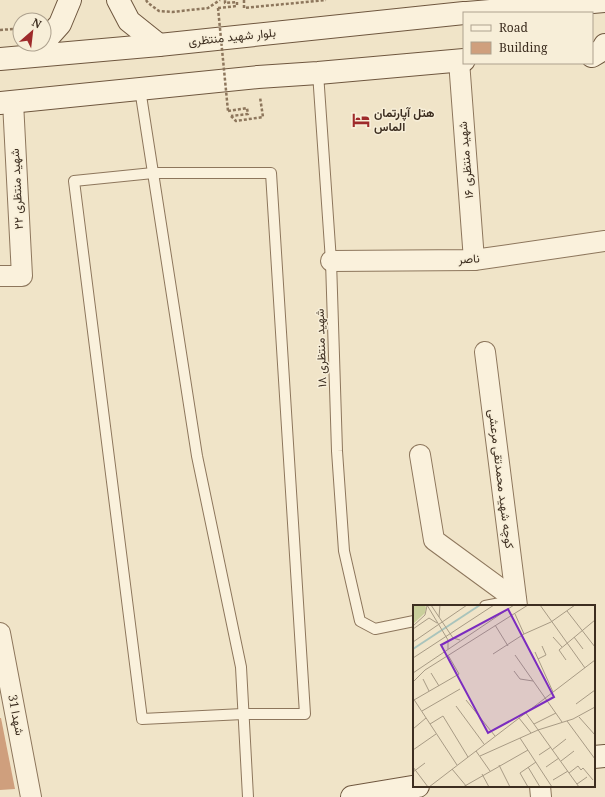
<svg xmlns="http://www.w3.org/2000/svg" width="605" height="797" font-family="'Noto Serif',Vazirmatn,serif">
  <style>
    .building { fill: #cf9f7d }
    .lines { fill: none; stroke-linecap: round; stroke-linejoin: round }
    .lane-casing { stroke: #8d765c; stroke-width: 12 }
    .street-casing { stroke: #8d765c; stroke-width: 22 }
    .secondary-casing { stroke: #6f573f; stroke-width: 24 }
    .path { stroke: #8d765c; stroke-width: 2.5; stroke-dasharray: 3 2; stroke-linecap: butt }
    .lane { stroke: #faf1dc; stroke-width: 10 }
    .street { stroke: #faf1dc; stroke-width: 20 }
    .secondary { stroke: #faf1dc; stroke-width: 22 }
    .path-bridge { stroke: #8d765c; stroke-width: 2.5; stroke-dasharray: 3 2; stroke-linecap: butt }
    .labels { text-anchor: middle; stroke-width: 3; stroke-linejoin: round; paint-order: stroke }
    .street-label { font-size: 12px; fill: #3d2e20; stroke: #f7eed8 }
    .poi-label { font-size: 12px; font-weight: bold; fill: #3d2e20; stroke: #f7eed8; text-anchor: start }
    .inset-river { fill: none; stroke: #a9c4bc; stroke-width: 2 }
    .inset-road { fill: none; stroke: #a89b85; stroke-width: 1 }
    .view { fill: #7b2cbf; fill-opacity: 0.15; stroke: #7b2cbf; stroke-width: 2 }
    .inset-edge { fill: none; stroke: #3d2e20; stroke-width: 2 }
  </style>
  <rect width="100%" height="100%" fill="#f0e4c8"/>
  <path class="building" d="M0 718H1L15 789 0 790Z"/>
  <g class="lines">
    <g class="lane-casing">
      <g id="lane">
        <path d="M318 73 331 261 337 451 344 551 360 621 375 629 414 621"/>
        <path d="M140 89 197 456 241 667 248 797"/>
        <path d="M153 173H271L305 714H243L142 719 74 181Z"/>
        <path d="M485 606 515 600"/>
      </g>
    </g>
    <g class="street-casing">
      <g id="street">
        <path d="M459 61 474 260"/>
        <path d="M331 261 474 260 605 241"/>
        <path d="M0 276H22L13 102"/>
        <path d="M485 352 517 606"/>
        <path d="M420 455 434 540 516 600"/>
        <path d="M0 633 31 797"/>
        <path d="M540 786 541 797"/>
      </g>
    </g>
    <g class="secondary-casing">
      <g id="secondary">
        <path d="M118 0 129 21 159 45"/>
        <path d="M467 13 605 1"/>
        <path d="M44 42 60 24 70 0"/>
        <path d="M592 56 602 50 605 45"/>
        <path d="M0 59 159 45 464 13"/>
        <path d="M0 103 258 77 318 73 464 60"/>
        <path d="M594 757 605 756"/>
        <path d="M352 797 418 786"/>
      </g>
    </g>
    <g class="path">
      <path d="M146 0 148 3 159 11 172 12 208 8 220 0"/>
      <path d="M244 0V8L326 0"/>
      <path d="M218 8 237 6V2L225 3V0"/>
      <path d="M31 20 39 14"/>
      <path d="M0 30 13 29 20 26"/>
      <path d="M228 111 247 108 248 114 231 116"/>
      <path d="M231 116 236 121 263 117 260 97"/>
    </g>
    <use href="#lane" class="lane"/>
    <use href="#street" class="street"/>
    <use href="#secondary" class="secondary"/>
    <path class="path-bridge" d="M218 8 228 111"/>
  </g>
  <defs>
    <g id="hotel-bare" transform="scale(1.38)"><path d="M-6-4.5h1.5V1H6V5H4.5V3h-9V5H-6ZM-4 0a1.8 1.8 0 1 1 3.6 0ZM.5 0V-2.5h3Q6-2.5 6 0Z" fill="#9e2a2b" stroke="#f7eed8" stroke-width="2.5" paint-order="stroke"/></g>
  </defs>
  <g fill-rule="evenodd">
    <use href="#hotel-bare" x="361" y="120"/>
  </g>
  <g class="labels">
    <g class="street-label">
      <text transform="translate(232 37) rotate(-6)" y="4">بلوار شهید منتظری</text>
      <text transform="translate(466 160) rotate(-95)" y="4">شهید منتظری ۱۶</text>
      <text transform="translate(17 189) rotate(-93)" y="4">شهید منتظری ۲۲</text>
      <text transform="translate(469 259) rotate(-3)" y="4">ناصر</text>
      <text transform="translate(321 348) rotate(-92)" y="4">شهید منتظری ۱۸</text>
      <text transform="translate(501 479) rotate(83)" y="4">کوچه شهید محمدتقی مرعشی</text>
      <text transform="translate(16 715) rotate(79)" y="4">شهدا 31</text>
    </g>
    <g class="poi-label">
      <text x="374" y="117">هتل آپارتمان<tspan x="374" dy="14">الماس</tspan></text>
    </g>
  </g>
  <g transform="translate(413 605)">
    <rect width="182" height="182" fill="#f0e4c8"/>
    <path d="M0 0H12L13 3 12 8 0 19Z" fill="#c9cf9b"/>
    <path class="inset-river" d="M0 44 67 0"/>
    <path class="inset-road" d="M14 0 35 35V44M18 0 40 33 47 35M127 0 172 63M154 6 182 42M102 9 111 29M26 12 27 0M82 20 95 41M0 21 12 10 14 1M0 24 16 13 24 18M140 32 149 42M161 32 170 44M0 37 54 0M122 47 140 87M80 49 111 29 138 17 162 0M102 50 149 117M0 53 81 0M125 54 133 50 129 41M153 55 146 45 182 15M101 66 107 74 120 76M0 68 101 0M18 68 26 81M10 74 16 86M0 77 12 65 115 0M0 93 44 160M1 95 46 69 35 50M53 95 82 131M163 99 182 85M43 101 71 139M9 106 47 84M113 108 166 182M166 112 182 130M106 113 118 128M154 116 182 154M17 119 30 111 55 152M121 119 143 108M0 124 13 113M107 133 139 182M0 145 23 129M139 145 153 134M63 146 77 166M126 150 138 142M67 151 125 125 160 114 182 102M148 156 161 146M86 160 97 182M0 162 15 182M115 162 127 182M133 162 146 153M39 164 54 182M0 167 12 158M156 168 165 161 168 165 170 163 180 175M69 169 76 182M140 175 155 166M164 179 174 172M16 182 182 55M50 182 115 145M115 182 107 168 123 157"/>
    <path class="view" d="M95 4 141 92 75 128 28 40Z"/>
    <rect width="182" height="182" class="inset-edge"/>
  </g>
  <rect x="463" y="12" width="130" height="52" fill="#f7eed8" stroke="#ada18e"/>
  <rect x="471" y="25" width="20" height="6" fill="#faf1dc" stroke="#ada18e"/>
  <text x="499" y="32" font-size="12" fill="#3d2e20">Road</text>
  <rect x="471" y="42" width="20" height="12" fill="#cf9f7d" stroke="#ada18e"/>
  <text x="499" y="52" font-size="12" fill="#3d2e20">Building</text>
  <g transform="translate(32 32) rotate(28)"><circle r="19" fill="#f7eed8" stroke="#ada18e"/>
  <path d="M0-3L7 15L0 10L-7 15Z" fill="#9e2a2b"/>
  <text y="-6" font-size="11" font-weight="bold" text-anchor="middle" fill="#3d2e20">N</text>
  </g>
</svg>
